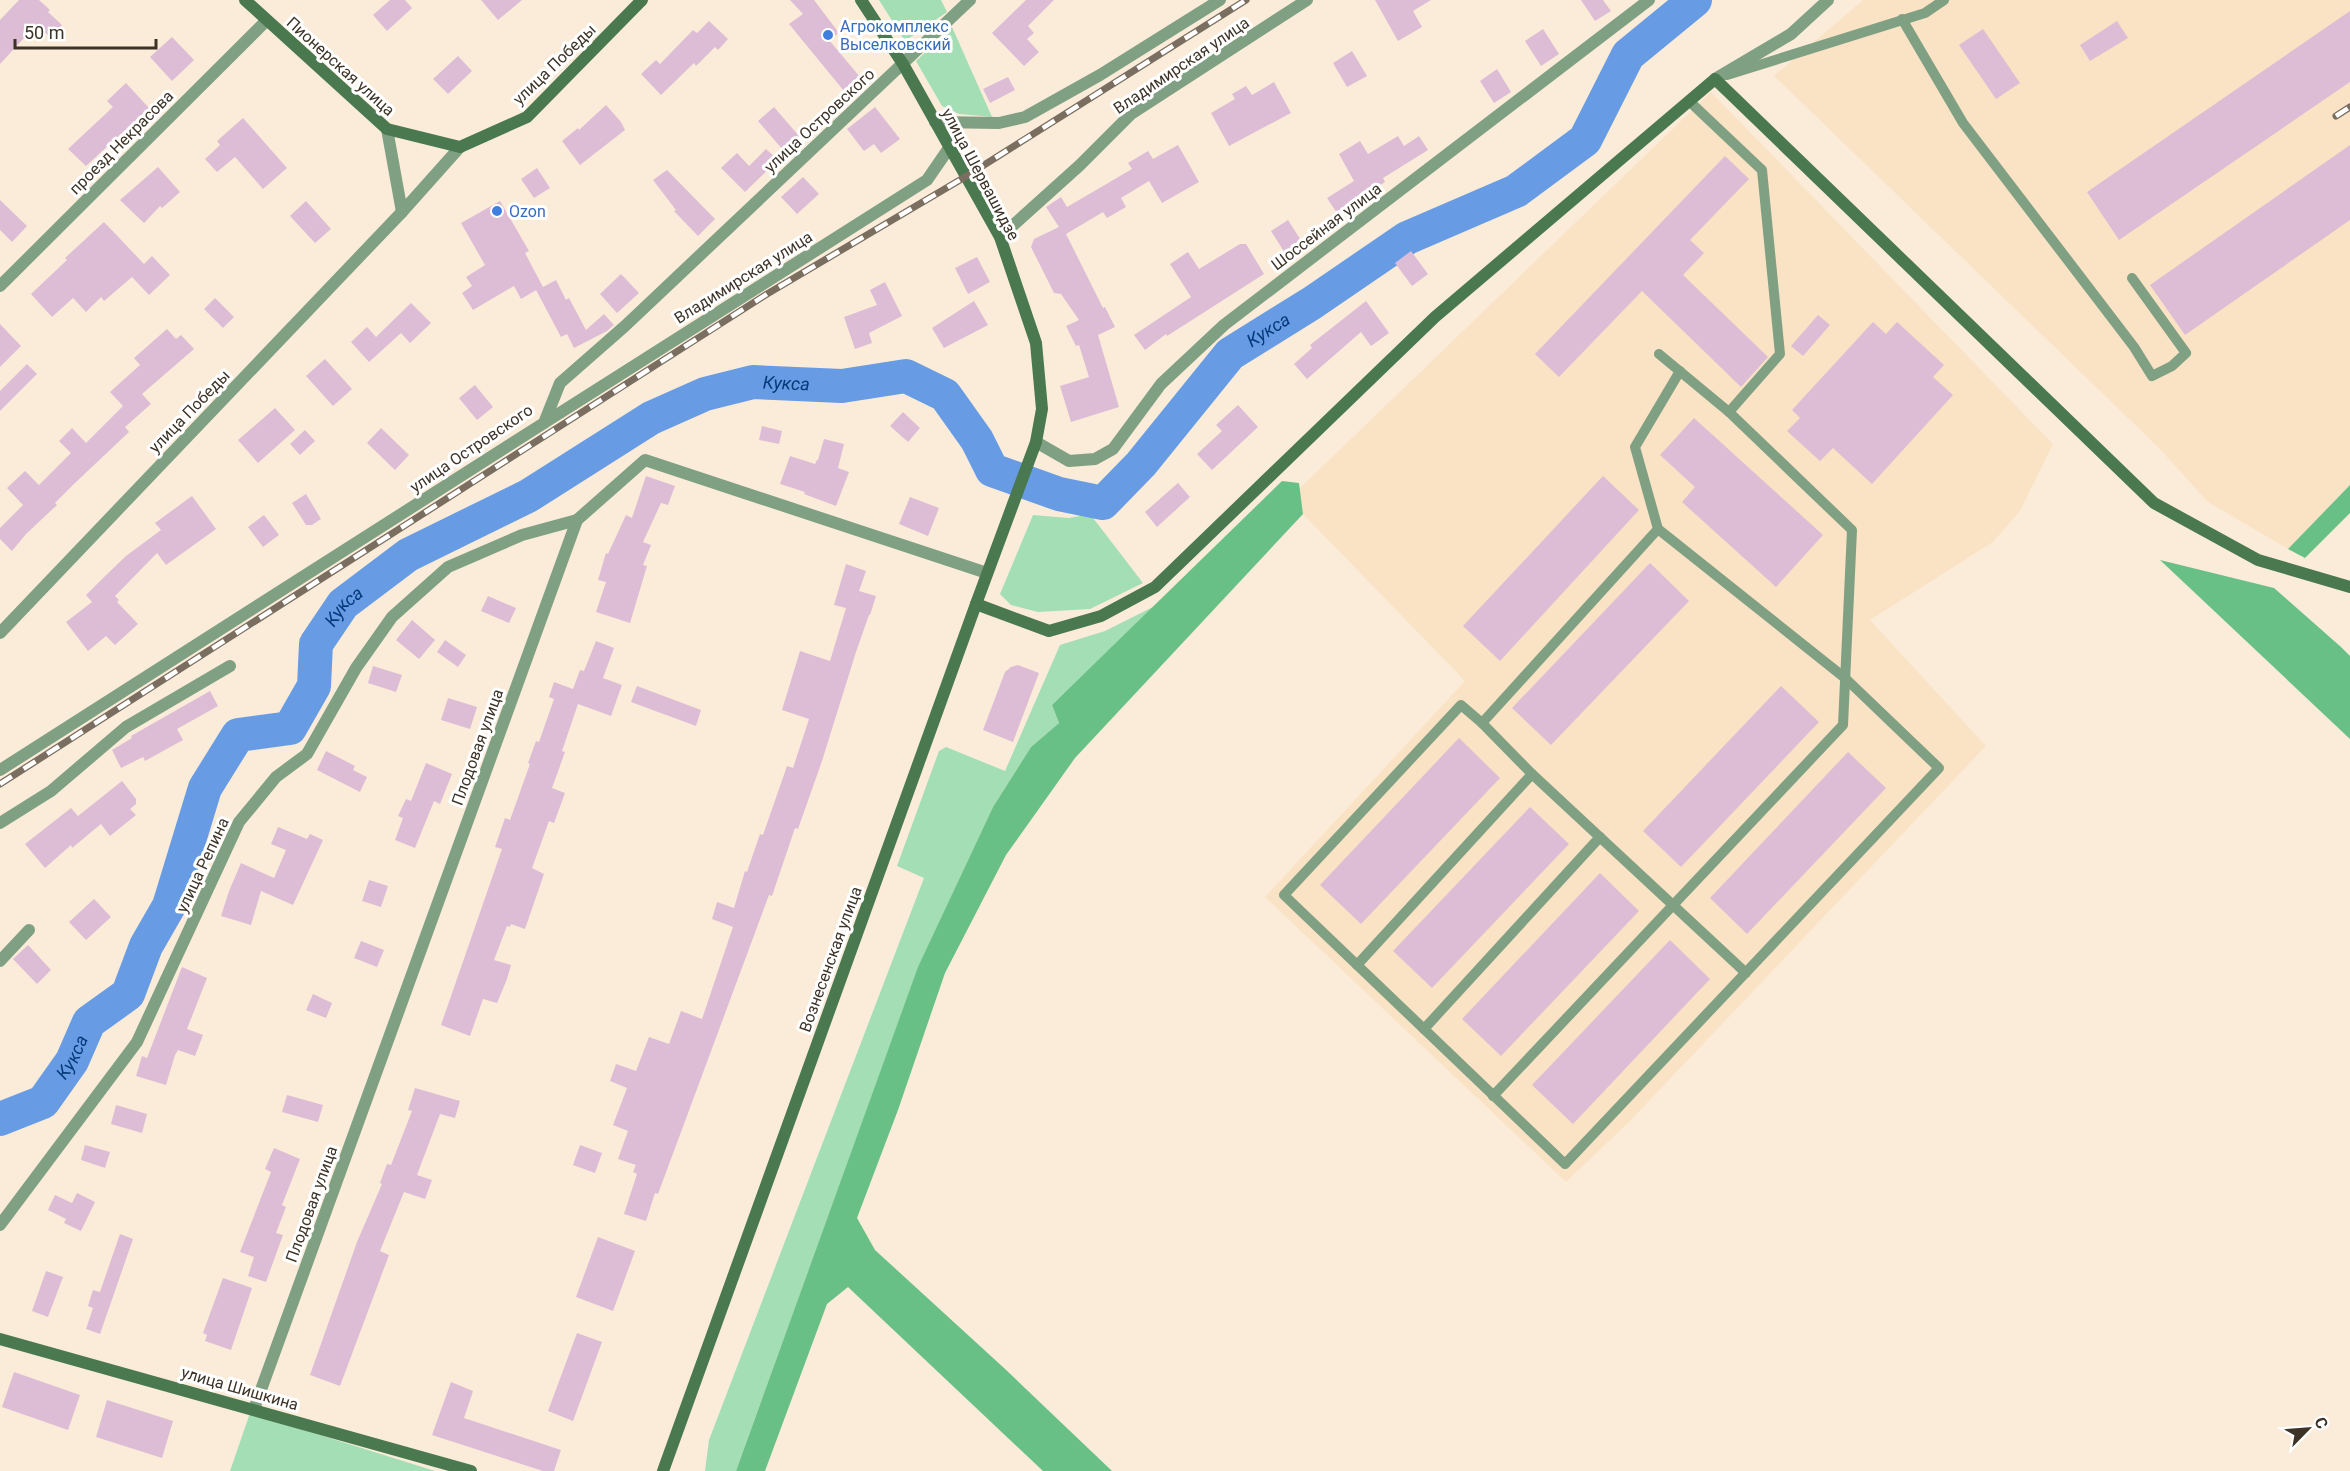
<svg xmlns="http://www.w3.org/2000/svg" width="2350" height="1471" font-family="Roboto,sans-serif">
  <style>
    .built { fill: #fae2c5 }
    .green { fill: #a3deb4 }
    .forest { fill: #68c086 }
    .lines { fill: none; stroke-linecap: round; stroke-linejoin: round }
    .river { stroke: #679ce4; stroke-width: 34 }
    .building { fill: #ddbdd6 }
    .lane { stroke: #80a083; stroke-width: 10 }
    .street { stroke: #80a083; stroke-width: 12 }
    .secondary { stroke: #4a7950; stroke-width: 12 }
    .rail-casing { stroke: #796e60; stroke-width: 7 }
    .rail { stroke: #fff; stroke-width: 4.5; stroke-dasharray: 14; stroke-linecap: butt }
    .shop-dot { fill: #3f7fe0; stroke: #fff; stroke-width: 2 }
    .labels { text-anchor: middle; stroke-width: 6; stroke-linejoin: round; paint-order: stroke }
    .shop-label { font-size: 16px; fill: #366cbe; stroke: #fff; text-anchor: start }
    .street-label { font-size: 16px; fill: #3d3327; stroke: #fff }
    .water-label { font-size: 18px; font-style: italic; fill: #033b7a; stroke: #fff }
  </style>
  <rect width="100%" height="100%" fill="#fbecda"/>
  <g class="built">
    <path d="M1863 0H2350V485L2288 549 2208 502 2157 446 1774 76Z"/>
    <path d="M1711 92 2053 444 2020 511 1993 542 1870 620 1986 746 1629 1122 1566 1182 1265 897 1465 681 1303 514 1299 489Z"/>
  </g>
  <g class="green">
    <path d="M879 0H941L947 12 905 41Z"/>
    <path d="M952 27 992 117 959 114 942 106 916 61Z"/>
    <path d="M1090 514 1143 583 1090 609 1038 612 1011 605 1000 594 1033 515 1069 518Z"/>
    <path d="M1155 606 1052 705 1059 723 1031 747 993 807 918 968 736 1471H705L709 1440 924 878 897 866 939 751 946 747 1005 771 1060 645 1105 631Z"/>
    <path d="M250 1413 269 1419 435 1471H230Z"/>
  </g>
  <g class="forest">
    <path d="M1282 481 1299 483 1303 514 1075 758 1006 855 945 973 898 1110 857 1218 875 1250 1004 1368 1112 1471H1043L848 1287 827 1304 765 1471H736L918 967 993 807 1031 747 1059 723 1052 705Z"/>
    <path d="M2350 485V513L2305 558 2288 549Z"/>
    <path d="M2160 560 2274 588 2341 647 2350 656V739Z"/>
  </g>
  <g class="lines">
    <path class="river" id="s1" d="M0 1119 43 1102 72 1061 89 1022 128 994 146 946 169 906 205 788 238 735 290 728 314 686 316 644 343 604 408 555 528 496 651 418 705 394 753 382 842 386 906 376 945 395 977 440 992 470 1059 494 1103 503 1141 464 1230 354 1312 303 1407 238 1516 191 1585 140 1628 55 1695 0"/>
  </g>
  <g class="building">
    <path d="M19 0H39L50 10 48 12 62 25 50 37 36 25 0 64V20Z"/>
    <path d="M390 0H405L412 8 387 31 373 15Z"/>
    <path d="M481 0H522L498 20Z"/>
    <path d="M790 0H814L839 33 829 40 860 77 844 91 789 24 803 14Z"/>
    <path d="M1026 0H1054L1028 26 1034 33 1027 39 1039 52 1024 66 992 33Z"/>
    <path d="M1375 0H1431L1413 11 1422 27 1398 41Z"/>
    <path d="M1581 0H1603L1611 11 1595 21Z"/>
    <path d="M2350 11V82L2119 240 2087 192Z"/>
    <path d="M709 21 728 39 718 50 715 47 696 66 694 63 661 95 641 74 656 60 660 64 693 30 697 33Z"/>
    <path d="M2117 21 2128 38 2090 61 2080 45Z"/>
    <path d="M1543 29 1559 54 1541 66 1525 41Z"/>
    <path d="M1983 29 2020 83 1996 99 1959 45Z"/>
    <path d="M172 37 194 60 172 81 150 57Z"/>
    <path d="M1352 51 1367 76 1347 87 1333 63Z"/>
    <path d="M458 56 472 71 448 94 433 79Z"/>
    <path d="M1497 69 1511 92 1494 103 1480 81Z"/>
    <path d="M1008 77 1015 90 990 103 983 89Z"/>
    <path d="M1274 82 1291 113 1229 146 1211 113 1235 99 1232 94 1246 86 1252 95Z"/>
    <path d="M126 83 149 108 86 166 68 149 113 107 107 101Z"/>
    <path d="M606 105 621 122 625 130 580 165 562 141 578 128 579 130Z"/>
    <path d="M774 107 799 136 783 150 758 121Z"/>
    <path d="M875 107 900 139 881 153 874 144 864 151 847 129Z"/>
    <path d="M243 118 287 168 263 189 235 157 217 172 205 159 220 145 217 141Z"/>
    <path d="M1398 136 1404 146 1419 136 1428 150 1383 178 1385 182 1337 213 1327 198 1354 181 1339 154 1360 141 1368 154Z"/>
    <path d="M1178 145 1199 182 1162 203 1149 181 1121 198 1126 207 1107 218 1103 212 1066 234 1103 308 1105 307 1115 327 1098 335 1119 407 1071 422 1060 386 1089 377 1079 345 1076 346 1066 326 1079 320 1061 294 1054 293 1031 247 1034 239 1059 227 1046 207 1061 197 1067 207 1132 169 1128 163 1148 151 1153 159Z"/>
    <path d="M2350 145V220L2185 335 2150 285Z"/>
    <path d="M766 149 778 160 745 192 721 168 737 153 749 166Z"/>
    <path d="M1725 156 1749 179 1690 240 1704 253 1683 275 1768 357 1741 387 1642 291 1559 377 1535 354Z"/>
    <path d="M158 167 180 192 162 208 160 206 144 223 120 200Z"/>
    <path d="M537 168 550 188 534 198 521 179Z"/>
    <path d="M667 170 715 219 698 236 674 211 676 210 653 180Z"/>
    <path d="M803 177 819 194 797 214 781 197Z"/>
    <path d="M0 200 27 226 12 242 0 230Z"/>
    <path d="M306 201 331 229 315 243 290 216Z"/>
    <path d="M500 201 529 251 525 253 543 287 556 280 566 300 569 298 586 330 604 314 614 325 607 331 574 348 567 334 561 337 536 290 538 289 521 299 514 286 473 310 462 293 472 286 466 277 485 265 461 223Z"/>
    <path d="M1288 220 1302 242 1285 253 1271 231Z"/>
    <path d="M104 222 144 264 152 256 170 275 149 295 132 277 104 301 101 297 86 312 73 298 52 317 31 294 67 260 65 258Z"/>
    <path d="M1240 244H1246L1264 274 1167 336 1166 334 1145 350 1134 335 1191 297 1170 264 1188 252 1199 269Z"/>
    <path d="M1411 251 1428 274 1412 286 1395 263Z"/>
    <path d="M977 257 990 282 968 294 955 268Z"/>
    <path d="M621 274 639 293 617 313 600 294Z"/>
    <path d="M885 282 902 316 869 333 872 343 855 349 844 317 877 305 870 290Z"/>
    <path d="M215 298 234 317 223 328 204 309Z"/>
    <path d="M974 301 988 325 944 348 932 328Z"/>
    <path d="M1366 301 1389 333 1371 346 1361 332 1307 379 1294 364 1312 348 1310 345Z"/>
    <path d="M411 303 431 323 410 343 401 333 369 362 351 342 367 327 376 337Z"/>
    <path d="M1818 315 1830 325 1803 356 1791 346Z"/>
    <path d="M1873 322 1886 334 1897 322 1944 365 1933 377 1953 395 1872 484 1833 448 1820 461 1787 431 1800 418 1792 410Z"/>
    <path d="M0 324 21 346 0 367Z"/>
    <path d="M167 329 176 339 181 335 194 349 142 394 151 404 125 427 129 432 75 483 55 503 57 505 26 534 12 551 0 539V528L23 505 7 488 25 471 39 485 71 453 59 441 72 428 86 443 123 406 110 392 140 365 134 358Z"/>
    <path d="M325 359 352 389 333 406 306 376Z"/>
    <path d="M27 364 37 374 0 411V391Z"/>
    <path d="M475 385 493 407 477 420 459 398Z"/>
    <path d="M1238 405 1258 427 1212 470 1197 454 1222 431 1216 425Z"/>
    <path d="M275 408 295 430 258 463 238 440Z"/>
    <path d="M903 412 920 428 908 442 890 426Z"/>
    <path d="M1694 418 1823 535 1776 587 1682 502 1695 487 1660 455Z"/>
    <path d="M762 426 782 431 779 444 759 440Z"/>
    <path d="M381 428 409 455 395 470 367 443Z"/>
    <path d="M305 430 315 441 300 455 290 444Z"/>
    <path d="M824 439 844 444 838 468 849 472 836 506 804 494 805 492 780 484 790 456 815 464 817 460H818Z"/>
    <path d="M646 476 675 486 668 505 661 503 643 542 651 545 643 565 647 566 630 623 596 612 606 582 598 580 606 553 608 554 626 515 632 518Z"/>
    <path d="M1603 476 1639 510 1500 661 1463 626Z"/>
    <path d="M1178 483 1190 497 1157 527 1145 512Z"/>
    <path d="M306 494 321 519 312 525H306L292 503Z"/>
    <path d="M192 496 216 529 166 565 157 553 115 596 119 600 117 602 138 624 115 645 106 636 88 651 66 622 92 602 86 595 100 581 126 556 161 530 155 523Z"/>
    <path d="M910 497 939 508 928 536 899 524Z"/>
    <path d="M264 515 279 535 263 547 248 527Z"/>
    <path d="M1650 563 1689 601 1551 745 1512 708Z"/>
    <path d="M846 564 866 571 859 591 876 596 870 615H869L856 652 822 761 798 829 795 828 772 896 769 895 658 1194 655 1193 646 1221 624 1214 637 1174 633 1172 636 1165 618 1159 628 1131 613 1125 627 1088 610 1081 616 1064 636 1071 649 1037 669 1044 681 1011 702 1019 733 927 712 919 717 902 734 908 745 871 747 872 760 834 763 835 787 766 793 768 809 719 782 710 800 651 830 661 846 608 834 605Z"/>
    <path d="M488 596 516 608 509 623 481 611Z"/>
    <path d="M412 620 435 640 419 659 396 640Z"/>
    <path d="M445 640 466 655 458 667 437 652Z"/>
    <path d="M596 641 614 648 603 678 622 685 611 716 578 704 562 751 565 752 552 788 565 793 554 823 549 821 532 868 544 874 525 929 511 924 510 927 507 926 494 960 511 965 507 979 497 1003 483 999 470 1036 441 1025 502 849 495 847 505 818 510 820 530 764 528 763 536 741 539 742 554 699 549 697 554 682 573 689 580 670 584 671Z"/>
    <path d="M1018 665 1039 673 1013 742 983 730 1005 672 1011 667Z"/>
    <path d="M373 666 402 675 396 692 368 683Z"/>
    <path d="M637 686 701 710 696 726 631 702Z"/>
    <path d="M1781 686 1819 722 1681 867 1643 831Z"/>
    <path d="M210 691 218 706 177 729 183 740 145 761 143 757 121 768 112 750 132 738 131 736Z"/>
    <path d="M448 698 477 707 470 729 441 720Z"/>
    <path d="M1459 738 1500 778 1361 924 1320 885Z"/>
    <path d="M326 751 355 766 353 770 367 777 360 792 317 770Z"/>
    <path d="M1848 752 1886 788 1747 934 1710 898Z"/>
    <path d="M426 763 452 774 440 804 434 801 415 848 395 840 403 818 398 816 406 799 411 801Z"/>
    <path d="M122 781 136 799V804L130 809 136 815 110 836 101 824 72 848 71 845 45 868 25 844 71 808 78 816Z"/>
    <path d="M1530 807 1569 844 1432 988 1393 951Z"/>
    <path d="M278 827 307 839 310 834 323 840 293 905 261 891 251 925 221 916 229 891 241 863 274 878 286 850 271 844Z"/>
    <path d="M1600 873 1639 911 1501 1056 1462 1019Z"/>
    <path d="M369 880 388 886 381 907 362 901Z"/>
    <path d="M94 899 111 917 86 940 69 922Z"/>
    <path d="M1670 940 1710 979 1573 1124 1532 1085Z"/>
    <path d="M361 941 384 950 377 967 354 958Z"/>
    <path d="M28 945 51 970 37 984 13 959Z"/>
    <path d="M182 967 207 978 187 1029 203 1035 195 1056 178 1050 175 1055 166 1085 136 1076 142 1056 147 1058Z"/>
    <path d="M313 994 332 1003 326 1018 306 1010Z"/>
    <path d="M415 1088 460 1101 455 1118 440 1114 417 1175 432 1180 425 1199 404 1192 380 1251 389 1255 340 1386 310 1375 357 1242 382 1184 380 1183 387 1164 391 1165 412 1111 408 1110Z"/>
    <path d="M287 1095 323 1105 318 1122 282 1112Z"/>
    <path d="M116 1105 147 1114 142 1133 111 1124Z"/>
    <path d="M85 1145 110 1152 105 1168 81 1160Z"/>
    <path d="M580 1145 602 1153 595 1173 573 1165Z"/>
    <path d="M274 1148 300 1159 282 1205 286 1207 276 1233 283 1235 266 1282 248 1276 254 1257 240 1252 271 1172 265 1169Z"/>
    <path d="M77 1193 95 1202 81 1231 64 1223 66 1219 48 1210 55 1195 72 1203Z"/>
    <path d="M120 1234 133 1239 100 1334 86 1329 93 1308 88 1306 93 1290 100 1292Z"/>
    <path d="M598 1237 635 1251 613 1311 576 1297Z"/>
    <path d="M46 1271 63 1277 48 1317 32 1311Z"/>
    <path d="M223 1278 252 1288 231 1350 205 1341 207 1335 203 1333Z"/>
    <path d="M577 1333 602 1342 573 1421 548 1411Z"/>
    <path d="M14 1372 80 1395 68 1430 2 1407Z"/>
    <path d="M451 1382 473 1391 464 1418 561 1450 554 1471H543L432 1435Z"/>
    <path d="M107 1400 173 1421 162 1458 96 1437Z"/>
  </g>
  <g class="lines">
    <g class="lane">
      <path d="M1902 19 1963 123 2134 347 2152 376 2172 366 2186 353 2132 278"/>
      <path d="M1727 75 1925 13 1944 0"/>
      <path d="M1689 101 1762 170 1780 354 1729 412"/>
      <path d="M1680 371 1635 447 1658 529 1845 678 1939 768 1565 1164 1284 895 1461 705 1482 723 1532 774 1746 973"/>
      <path d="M1482 723 1658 529"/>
      <path d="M1357 965 1532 774"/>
      <path d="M1424 1029 1600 837"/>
      <path d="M1493 1096 1843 725 1852 530 1729 412 1659 354"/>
    </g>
    <g class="street">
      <path d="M1715 79 1791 34 1828 0"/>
      <path d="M935 122 999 123 1025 117 1100 75 1220 0"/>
      <path d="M387 129 402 212"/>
      <path d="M1000 237 1080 165 1131 114 1307 0"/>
      <path d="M0 286 266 21"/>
      <path d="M544 423 927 180 949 148"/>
      <path d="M1036 442 1069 461 1095 459 1113 449 1161 384 1224 325 1649 0"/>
      <path d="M0 633 402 212 460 147"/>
      <path d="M0 770 544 423 560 383 625 326 970 0"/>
      <path d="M0 823 51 791 126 727 230 666"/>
      <path d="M0 961 29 930"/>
      <path d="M0 1225 137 1042 239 822 276 777 307 754 356 668 392 617 448 567 522 535 577 520"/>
      <path d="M254 1409 577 520 645 460 987 573"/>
    </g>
    <g class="secondary">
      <path d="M245 0 387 129 460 147 527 117 642 0"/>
      <path d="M976 604 1049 631 1101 616 1155 587 1435 317 1715 79 2154 503 2258 560 2350 587"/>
      <path d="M0 1339 471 1471"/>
      <path d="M663 1471 976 604 1036 442 1042 409 1036 343 1000 237 903 64 861 0"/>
    </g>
    <g class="rail-casing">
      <g id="rail">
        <path d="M2336 116 2350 107"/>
        <path d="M0 784 767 294 965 177 1246 0"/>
      </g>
    </g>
    <use href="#rail" class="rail"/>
  </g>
  <g class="shop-dot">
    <circle cx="828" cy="35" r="6"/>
    <circle cx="497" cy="211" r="6"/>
  </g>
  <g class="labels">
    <g class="shop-label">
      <text x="840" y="32">Агрокомплекс<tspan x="840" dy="18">Выселковский</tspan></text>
      <text x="509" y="217">Ozon</text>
    </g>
    <g class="street-label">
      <text transform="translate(554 64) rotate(-44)" y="6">улица Победы</text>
      <text transform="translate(1181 65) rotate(-34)" y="6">Владимирская улица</text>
      <text transform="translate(341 66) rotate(42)" y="6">Пионерская улица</text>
      <text transform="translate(819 120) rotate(-43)" y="6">улица Островского</text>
      <text transform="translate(121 142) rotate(-45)" y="6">проезд Некрасова</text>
      <text transform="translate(981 174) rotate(62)" y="6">улица Шервашидзе</text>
      <text transform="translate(1326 226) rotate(-37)" y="6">Шоссейная улица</text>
      <text transform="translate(743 277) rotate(-32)" y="6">Владимирская улица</text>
      <text transform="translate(189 411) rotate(-46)" y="6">улица Победы</text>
      <text transform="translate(471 448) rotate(-34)" y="6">улица Островского</text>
      <text transform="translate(477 747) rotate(-70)" y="6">Плодовая улица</text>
      <text transform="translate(202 865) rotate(-65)" y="6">улица Репина</text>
      <text transform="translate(830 959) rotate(-70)" y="6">Вознесенская улица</text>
      <text transform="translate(311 1204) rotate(-70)" y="6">Плодовая улица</text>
      <text transform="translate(240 1388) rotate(16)" y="6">улица Шишкина</text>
    </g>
    <g class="water-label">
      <text dy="6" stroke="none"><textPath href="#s1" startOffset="1774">Кукса</textPath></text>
      <text dy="6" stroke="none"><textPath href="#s1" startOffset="1164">Кукса</textPath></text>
      <text dy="6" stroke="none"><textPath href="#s1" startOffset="660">Кукса</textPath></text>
      <text dy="6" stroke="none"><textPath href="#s1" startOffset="100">Кукса</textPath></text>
    </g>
  </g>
  <g transform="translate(2308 1429) rotate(65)" stroke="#ffffff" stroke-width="4.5" paint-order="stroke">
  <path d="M0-4.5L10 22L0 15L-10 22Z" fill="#3d3327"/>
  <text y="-9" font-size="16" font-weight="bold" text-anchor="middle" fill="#3d3327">С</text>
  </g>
  <path d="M15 39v9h141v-9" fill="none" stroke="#3d3327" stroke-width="3"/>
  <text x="24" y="39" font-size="18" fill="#3d3327" stroke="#ffffff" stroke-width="4.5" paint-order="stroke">50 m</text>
</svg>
